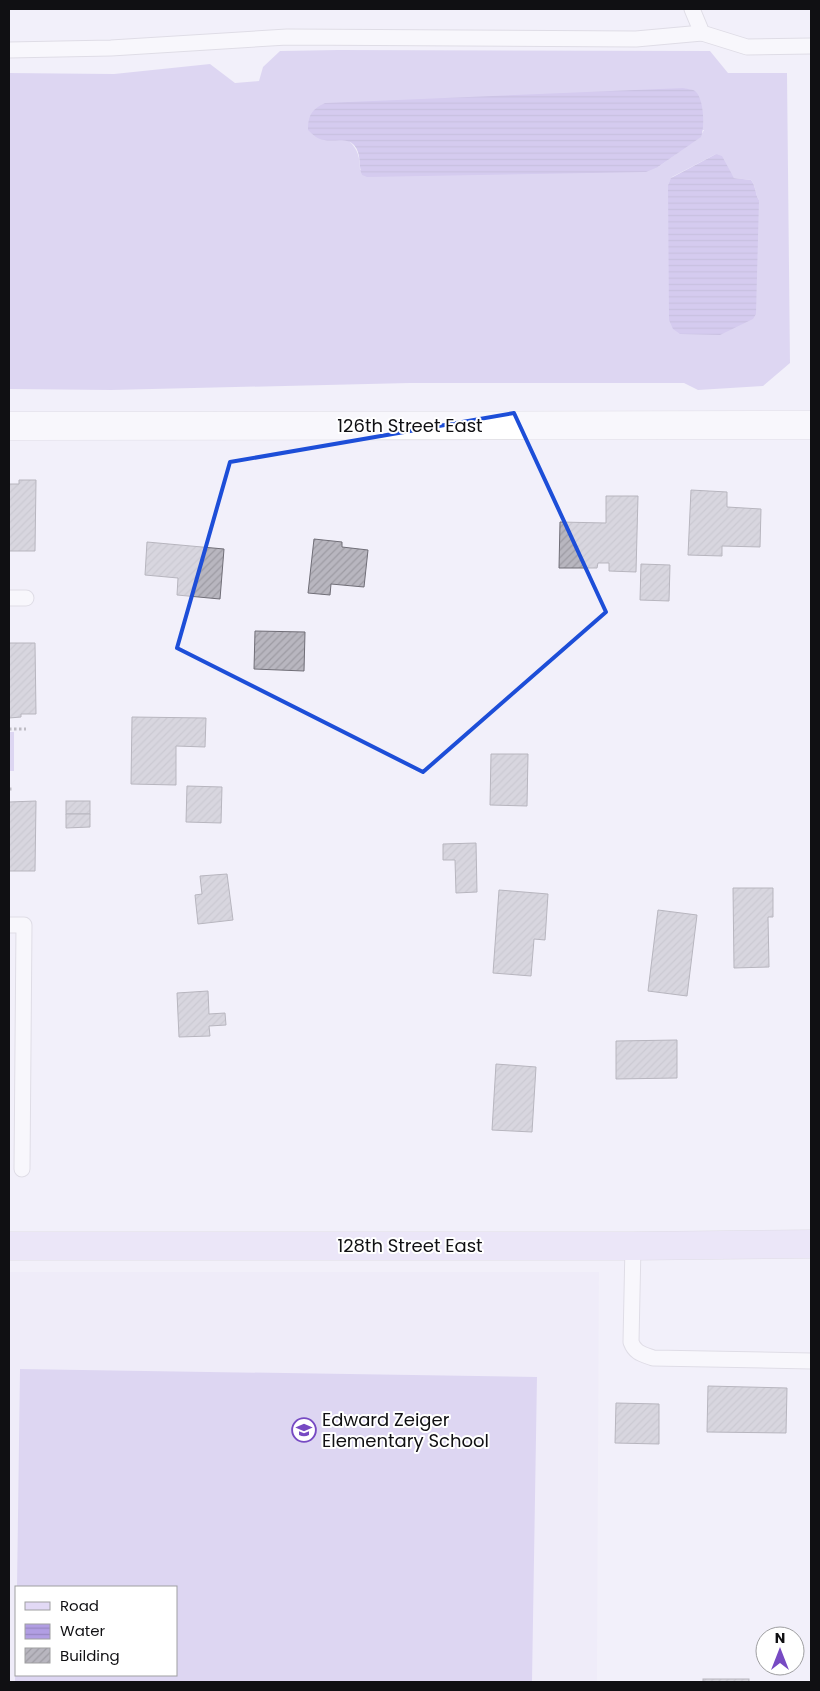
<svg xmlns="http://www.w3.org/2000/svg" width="820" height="1691" font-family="Poppins,sans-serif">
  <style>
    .built { fill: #ece7f9; fill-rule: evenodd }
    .grass { fill: #c4b7e9; fill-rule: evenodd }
    .water { fill: url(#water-rules) }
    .building { fill: url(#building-hatch); stroke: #706e77 }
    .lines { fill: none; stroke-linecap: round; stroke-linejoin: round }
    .lane-casing { stroke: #c8c5cf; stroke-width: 17 }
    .street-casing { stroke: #c8c5cf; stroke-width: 29 }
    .secondary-casing { stroke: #c8c5cf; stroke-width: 29 }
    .path { stroke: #7e7d83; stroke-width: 3; stroke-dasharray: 2.5 2.5; stroke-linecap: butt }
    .lane { stroke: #fff; stroke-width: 15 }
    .street { stroke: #fff; stroke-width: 28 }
    .secondary { stroke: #e2d9f5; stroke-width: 28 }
    .marked { fill: none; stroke: #1d4ed8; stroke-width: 4; stroke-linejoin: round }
    .labels { text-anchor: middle; stroke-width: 4; stroke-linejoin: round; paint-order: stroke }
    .street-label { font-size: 18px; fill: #101013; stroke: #fff }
    .poi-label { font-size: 18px; fill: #101013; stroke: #fff; text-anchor: start }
  </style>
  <defs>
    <pattern id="water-rules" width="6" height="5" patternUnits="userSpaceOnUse" patternTransform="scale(1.25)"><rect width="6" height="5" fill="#b19ee3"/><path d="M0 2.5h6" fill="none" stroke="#9787c2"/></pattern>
    <pattern id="building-hatch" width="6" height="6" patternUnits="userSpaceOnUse" patternTransform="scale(1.25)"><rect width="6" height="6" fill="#b8b6bf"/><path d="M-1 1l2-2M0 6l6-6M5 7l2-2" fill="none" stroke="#9d9ba3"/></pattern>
  </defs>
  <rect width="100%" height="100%" fill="#f2f0fa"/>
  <path class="built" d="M9 1272H599L597 1682H9ZM16 1587H176V1675H16Z"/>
  <g class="grass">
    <path d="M338 50 710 51 728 73H787L790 363 763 386 698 390 684 383H410L111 390 9 389V73L114 74 210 64 235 83 259 81 263 67 280 51ZM704 130 700 137 658 167 360 170C360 158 358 149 349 141ZM716 154 734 178 751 180C756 186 755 194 759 200L668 185 672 177Z"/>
    <rect x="9" y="732" width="5" height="39"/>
    <path d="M20 1369 537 1377 532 1682H15L16 1618V1675H176V1587H17Z"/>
  </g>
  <g class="water">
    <path d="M683 88C686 89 692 89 695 91 704 98 705 127 701 137L658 167 646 172 367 177 362 175C358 166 362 154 354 145 347 137 334 142 324 140 317 139 313 135 308 130 308 115 312 109 325 103Z"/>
    <path d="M716 154 722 156 734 178 751 180C756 186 755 194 759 200L756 314 753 319 720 335 680 334 673 329 669 320 668 185 671 178Z"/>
  </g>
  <g class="building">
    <path d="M19 480H36L35 551H9V484H19Z"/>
    <path d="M691 490 727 492V507L761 509 760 547 722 546V556L688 555Z"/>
    <path d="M606 496H638L636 572 609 571V563H598L597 568H559L560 522 606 523Z"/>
    <path d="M314 539 342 542V547L368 550 364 587 331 584 330 595 308 593Z"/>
    <path d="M147 542 224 549 220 599 177 595 178 578 145 575Z"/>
    <path d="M641 564 670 565 669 601 640 600Z"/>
    <path d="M255 631 305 632 304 671 254 669Z"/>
    <path d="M9 643H35L36 714H21V717L9 718Z"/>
    <path d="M132 717 206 718 205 747 176 746V785L131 784Z"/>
    <path d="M491 754H528L527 806 490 805Z"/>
    <path d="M187 786 222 787 221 823 186 822Z"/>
    <path d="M36 801 35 871H9V802Z"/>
    <rect x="66" y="801" width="24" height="13"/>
    <path d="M66 814H90V827L66 828Z"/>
    <path d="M476 843 477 892 456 893 455 860H443V844Z"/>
    <path d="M227 874 233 920 198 924 195 895 202 894 200 876Z"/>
    <path d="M733 888H773V917H768L769 967 734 968Z"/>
    <path d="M499 890 548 894 545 940 534 939 531 976 493 973Z"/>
    <path d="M658 910 697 915 687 996 648 991Z"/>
    <path d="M208 991 209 1014 225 1013 226 1025 209 1026 210 1036 179 1037 177 993Z"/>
    <path d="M677 1040V1078L616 1079V1041Z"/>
    <path d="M496 1064 536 1067 532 1132 492 1130Z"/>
    <path d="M708 1386 787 1388 786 1433 707 1432Z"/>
    <path d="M616 1403 659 1404V1444L615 1443Z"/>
    <rect x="703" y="1679" width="46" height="3"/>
  </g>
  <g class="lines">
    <g class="lane-casing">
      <g id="lane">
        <path d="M692 9 702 33 747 47 811 46"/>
        <path d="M9 50 111 48 287 37 636 39 702 33"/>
        <path d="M9 598H26"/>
        <path d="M9 925H24L22 1169"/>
        <path d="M633 1246 631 1342C635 1353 642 1354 653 1358L811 1361"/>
      </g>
    </g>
    <g class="street-casing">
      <path id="street" d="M9 426 811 425"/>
    </g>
    <g class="secondary-casing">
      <path id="secondary" d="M9 1246H633L811 1244"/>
    </g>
    <g class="path">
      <path d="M9 729H26"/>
      <path d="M9 789H14"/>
    </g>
    <use href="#lane" class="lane"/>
    <use href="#street" class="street"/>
    <use href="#secondary" class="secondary"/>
  </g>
  <path d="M0 0H820V1691H0ZM514 413 606 612 423 772 177 648 230 462Z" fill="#f2f0fa" fill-opacity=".55" fill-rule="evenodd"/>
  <path class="marked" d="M514 413 606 612 423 772 177 648 230 462Z"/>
  <defs>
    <g id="school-ring" transform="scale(1.25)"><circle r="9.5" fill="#fff" stroke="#774ac3" stroke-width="1.5"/><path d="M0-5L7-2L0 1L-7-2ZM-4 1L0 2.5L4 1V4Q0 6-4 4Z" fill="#774ac3"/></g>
  </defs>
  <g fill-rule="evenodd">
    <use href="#school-ring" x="304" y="1430"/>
  </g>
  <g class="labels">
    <g class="street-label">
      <text x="410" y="432">126th Street East</text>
      <text x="410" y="1252">128th Street East</text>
    </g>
    <g class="poi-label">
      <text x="322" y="1426">Edward Zeiger<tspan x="322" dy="21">Elementary School</tspan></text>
    </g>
  </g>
  <rect width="820" height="1691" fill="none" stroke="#101013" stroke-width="20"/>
  <rect x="15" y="1586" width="162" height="90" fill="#ffffff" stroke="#9f9fa1"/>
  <rect x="25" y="1602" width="25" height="8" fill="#e2d9f5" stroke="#9f9fa1"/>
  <text x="60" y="1611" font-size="15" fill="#101013">Road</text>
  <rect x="25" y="1624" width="25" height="15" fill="url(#water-rules)" stroke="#9f9fa1"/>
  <text x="60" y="1636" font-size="15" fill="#101013">Water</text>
  <rect x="25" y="1648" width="25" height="15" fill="url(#building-hatch)" stroke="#9f9fa1"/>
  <text x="60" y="1661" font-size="15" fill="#101013">Building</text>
  <g transform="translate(780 1651)"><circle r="24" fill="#ffffff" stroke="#9f9fa1"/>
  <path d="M0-4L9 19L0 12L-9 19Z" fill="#774ac3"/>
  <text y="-8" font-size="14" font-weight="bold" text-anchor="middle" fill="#101013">N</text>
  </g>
</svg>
